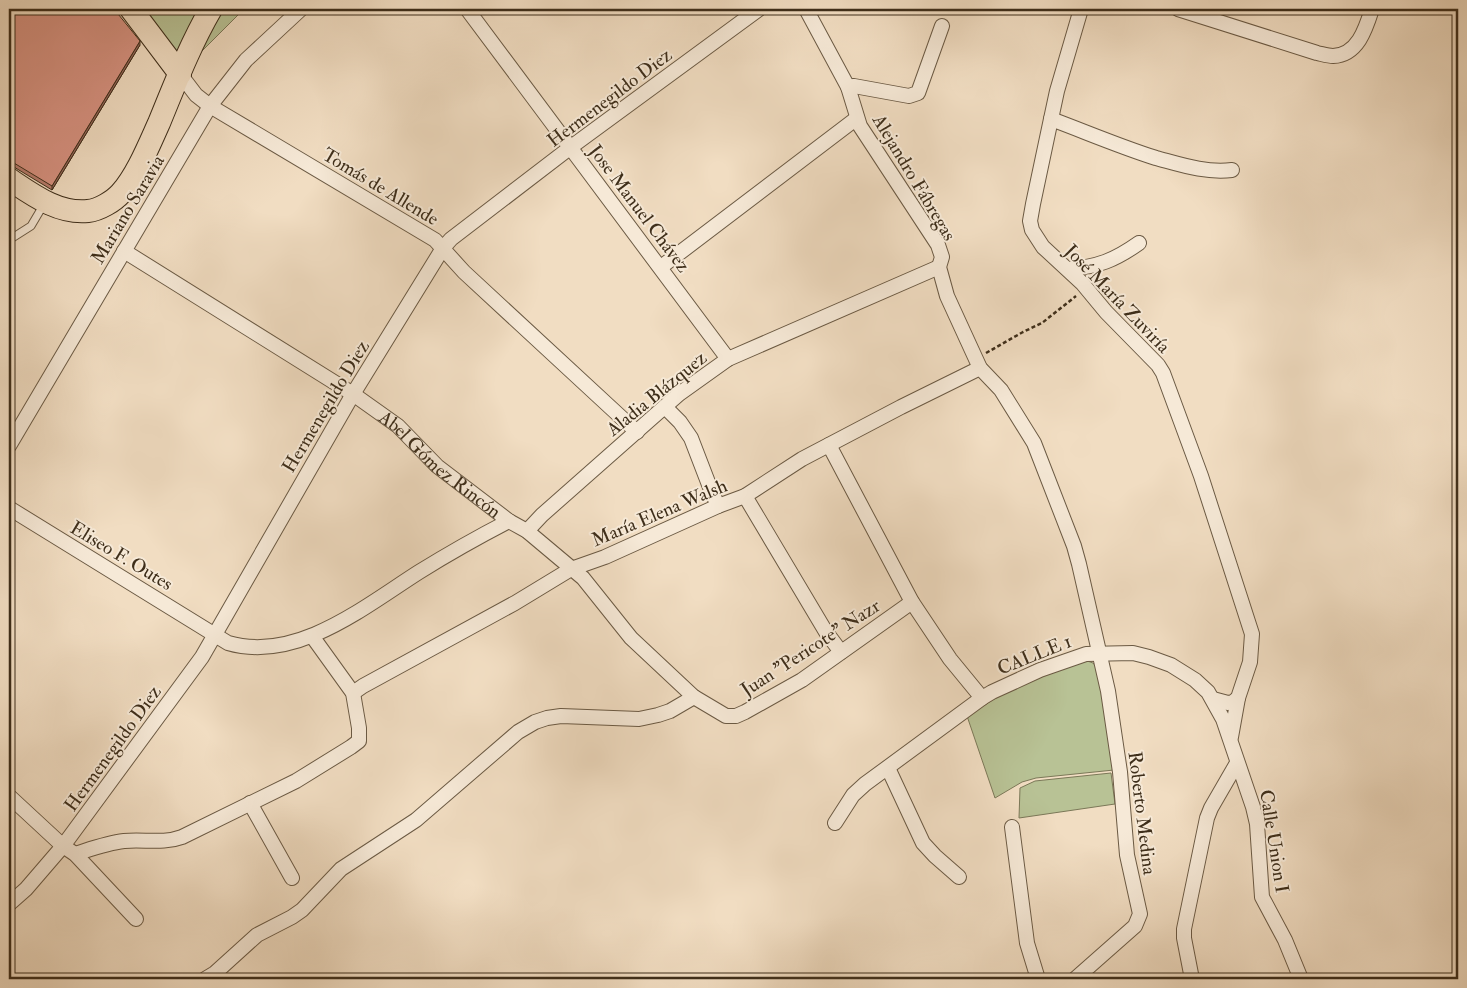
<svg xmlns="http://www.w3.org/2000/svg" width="1467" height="988" font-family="'IM FELL Double Pica',serif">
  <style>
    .green { fill: #b8c295; stroke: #7b7858 }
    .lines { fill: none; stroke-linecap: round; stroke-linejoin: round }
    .lane-casing { stroke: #6b5a44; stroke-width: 9 }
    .street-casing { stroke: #6b5a44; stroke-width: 16 }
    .primary-casing { stroke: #3e2e1a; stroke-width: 24 }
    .path { stroke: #3e2e1a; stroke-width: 2.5; stroke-dasharray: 4 2.5; stroke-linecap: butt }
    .lane { stroke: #f6e9d7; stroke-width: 7 }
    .street { stroke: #f6e9d7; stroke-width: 14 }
    .primary { stroke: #f1ddc2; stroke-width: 22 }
    .wall { fill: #b87d6e; stroke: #3e2e1a }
    .shaded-wall { fill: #96665a; stroke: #3e2e1a }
    .building { fill: #d69180; stroke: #3e2e1a }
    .labels { text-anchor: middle; stroke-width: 4; stroke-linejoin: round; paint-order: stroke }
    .street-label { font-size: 19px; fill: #3e2e1a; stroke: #f6e9d7 }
  </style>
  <rect width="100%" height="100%" fill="#f1ddc2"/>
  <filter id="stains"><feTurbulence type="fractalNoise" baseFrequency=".004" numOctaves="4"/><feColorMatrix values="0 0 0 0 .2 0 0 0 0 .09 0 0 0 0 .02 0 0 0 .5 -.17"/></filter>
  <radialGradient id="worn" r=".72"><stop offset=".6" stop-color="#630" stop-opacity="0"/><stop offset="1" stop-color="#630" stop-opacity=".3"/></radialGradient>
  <g class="green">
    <path d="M140 9H201L179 58Z"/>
    <path d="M220 9H244L191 62Z"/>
    <path d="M1082 659 1093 663 1098 669 1114 770 1036 778 1022 782 995 798 967 716C1004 691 1040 675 1082 659Z"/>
    <path d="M1111 773 1115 804 1019 818 1020 788 1035 781Z"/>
  </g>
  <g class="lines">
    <g class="lane-casing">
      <path id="lane" d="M9 240 31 226 44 204"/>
    </g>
    <g class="street-casing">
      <g id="street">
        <path d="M467 9 728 359"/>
        <path d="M806 9 848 87 860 126 938 245 942 257 939 267 947 296 980 368 1001 390 1034 443 1074 546 1079 564 1108 691 1120 772 1127 855 1140 914 1135 926 1075 979"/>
        <path d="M1081 9 1057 91 1051 119 1033 204 1030 221 1032 230 1043 247 1082 283 1106 312 1158 365 1163 373 1201 476 1252 634 1250 662 1238 698 1233 702 1228 703 1213 699"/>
        <path d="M1178 9 1317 53C1322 54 1328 56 1333 56 1358 55 1366 28 1372 9"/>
        <path d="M180 74 196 95 210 106 435 240 464 272 637 432"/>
        <path d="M848 87 854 86 909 96 918 93 942 26"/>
        <path d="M1051 119C1086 132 1121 147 1156 158 1182 165 1205 173 1232 170"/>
        <path id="s1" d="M124 251 353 394 398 426 437 466 509 521 527 531 583 578 631 638 694 697 726 716H736L745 712 802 680 912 602"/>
        <path d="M661 267 857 118"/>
        <path d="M1068 269C1098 267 1115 260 1139 243"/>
        <path d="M665 407 680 422 691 438 711 490 718 506"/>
        <path d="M829 445 912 602 950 659 982 698"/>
        <path d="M9 446 210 106 246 60 301 9"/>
        <path d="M745 496 826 632 841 652"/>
        <path d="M9 508 228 643C296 663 364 607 419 572 448 554 478 537 509 521"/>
        <path d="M527 531 542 515 679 394 728 359 939 267"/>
        <path d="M353 693 363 686 515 603 571 569 605 557 718 506 745 496 802 459 901 407 980 368"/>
        <path d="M1231 737 1238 698"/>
        <path d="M888 768 923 843 935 856 959 877"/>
        <path d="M9 796 63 846 75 854 136 919"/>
        <path d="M250 803 292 878"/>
        <path d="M835 823 853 795 865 784 982 698 992 692 1040 670 1086 654 1133 653 1149 657 1171 665 1195 680 1208 692 1223 719 1253 807 1257 824 1262 897 1285 940 1301 979"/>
        <path d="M1012 827 1027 943 1038 979"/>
        <path d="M75 854C91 849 107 843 124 841 144 839 163 844 182 837L296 781 351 747 359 741V728L353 693 312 636"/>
        <path d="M9 904 26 889 63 846 202 657 353 394 443 248 451 239 571 147 759 9"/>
        <path d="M205 979 215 973 257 935 292 917 302 910 341 869 416 820 518 732 535 722 547 718 561 716 639 719 658 715 670 711 694 697"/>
        <path d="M1192 979 1184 938V929L1207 818 1211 808 1237 763"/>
      </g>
    </g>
    <g class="primary-casing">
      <g id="primary">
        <path d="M131 9 180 74"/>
        <path d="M9 179C33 195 58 214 88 211 99 210 114 201 121 193 137 175 149 145 159 123 175 84 190 45 211 9"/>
      </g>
    </g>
    <path class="path" d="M986 353 1023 332 1042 323 1076 296"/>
    <use href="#lane" class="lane"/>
    <use href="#street" class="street"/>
    <use href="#primary" class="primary"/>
  </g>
  <path class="wall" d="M9 9 140 45 52 190 9 164Z"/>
  <path class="shaded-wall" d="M140 41V45L52 190V186Z"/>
  <path class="building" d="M9 9H114L140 41 52 186 9 160Z"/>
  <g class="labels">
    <g class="street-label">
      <text transform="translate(609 97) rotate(-37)" y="7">Hermenegildo Diez</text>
      <text transform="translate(915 177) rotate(59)" y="7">Alejandro Fábregas</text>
      <text transform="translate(381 186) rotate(31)" y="7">Tomás de Allende</text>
      <text transform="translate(640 208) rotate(53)" y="7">Jose Manuel Chávez</text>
      <text transform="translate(127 209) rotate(-59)" y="7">Mariano Saravia</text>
      <text transform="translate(1118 298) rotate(46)" y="7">José María Zuviría</text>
      <text transform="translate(656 393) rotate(-39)" y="7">Aladia Blázquez</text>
      <text transform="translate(325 406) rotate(-59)" y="7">Hermenegildo Diez</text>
      <text dy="7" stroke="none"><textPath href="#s1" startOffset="382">Abel Gómez Rincón</textPath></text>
      <text transform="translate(659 512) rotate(-23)" y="7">María Elena Walsh</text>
      <text transform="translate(122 555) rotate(31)" y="7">Eliseo F. Outes</text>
      <text transform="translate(810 647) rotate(-33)" y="7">Juan "Pericote" Nazr</text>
      <text transform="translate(1034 654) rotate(-22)" y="7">CALLE 1</text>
      <text transform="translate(112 748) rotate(-54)" y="7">Hermenegildo Diez</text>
      <text transform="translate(1143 813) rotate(83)" y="7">Roberto Medina</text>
      <text transform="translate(1275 841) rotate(81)" y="7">Calle Union I</text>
    </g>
  </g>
  <rect width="1467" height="988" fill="none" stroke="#f1ddc2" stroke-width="30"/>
  <rect x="10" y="10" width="1447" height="968" fill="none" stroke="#3e2e1a" stroke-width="2.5"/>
  <rect x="15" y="15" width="1437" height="958" fill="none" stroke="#3e2e1a"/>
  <rect width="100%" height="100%" filter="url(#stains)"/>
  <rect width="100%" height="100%" fill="url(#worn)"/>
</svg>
